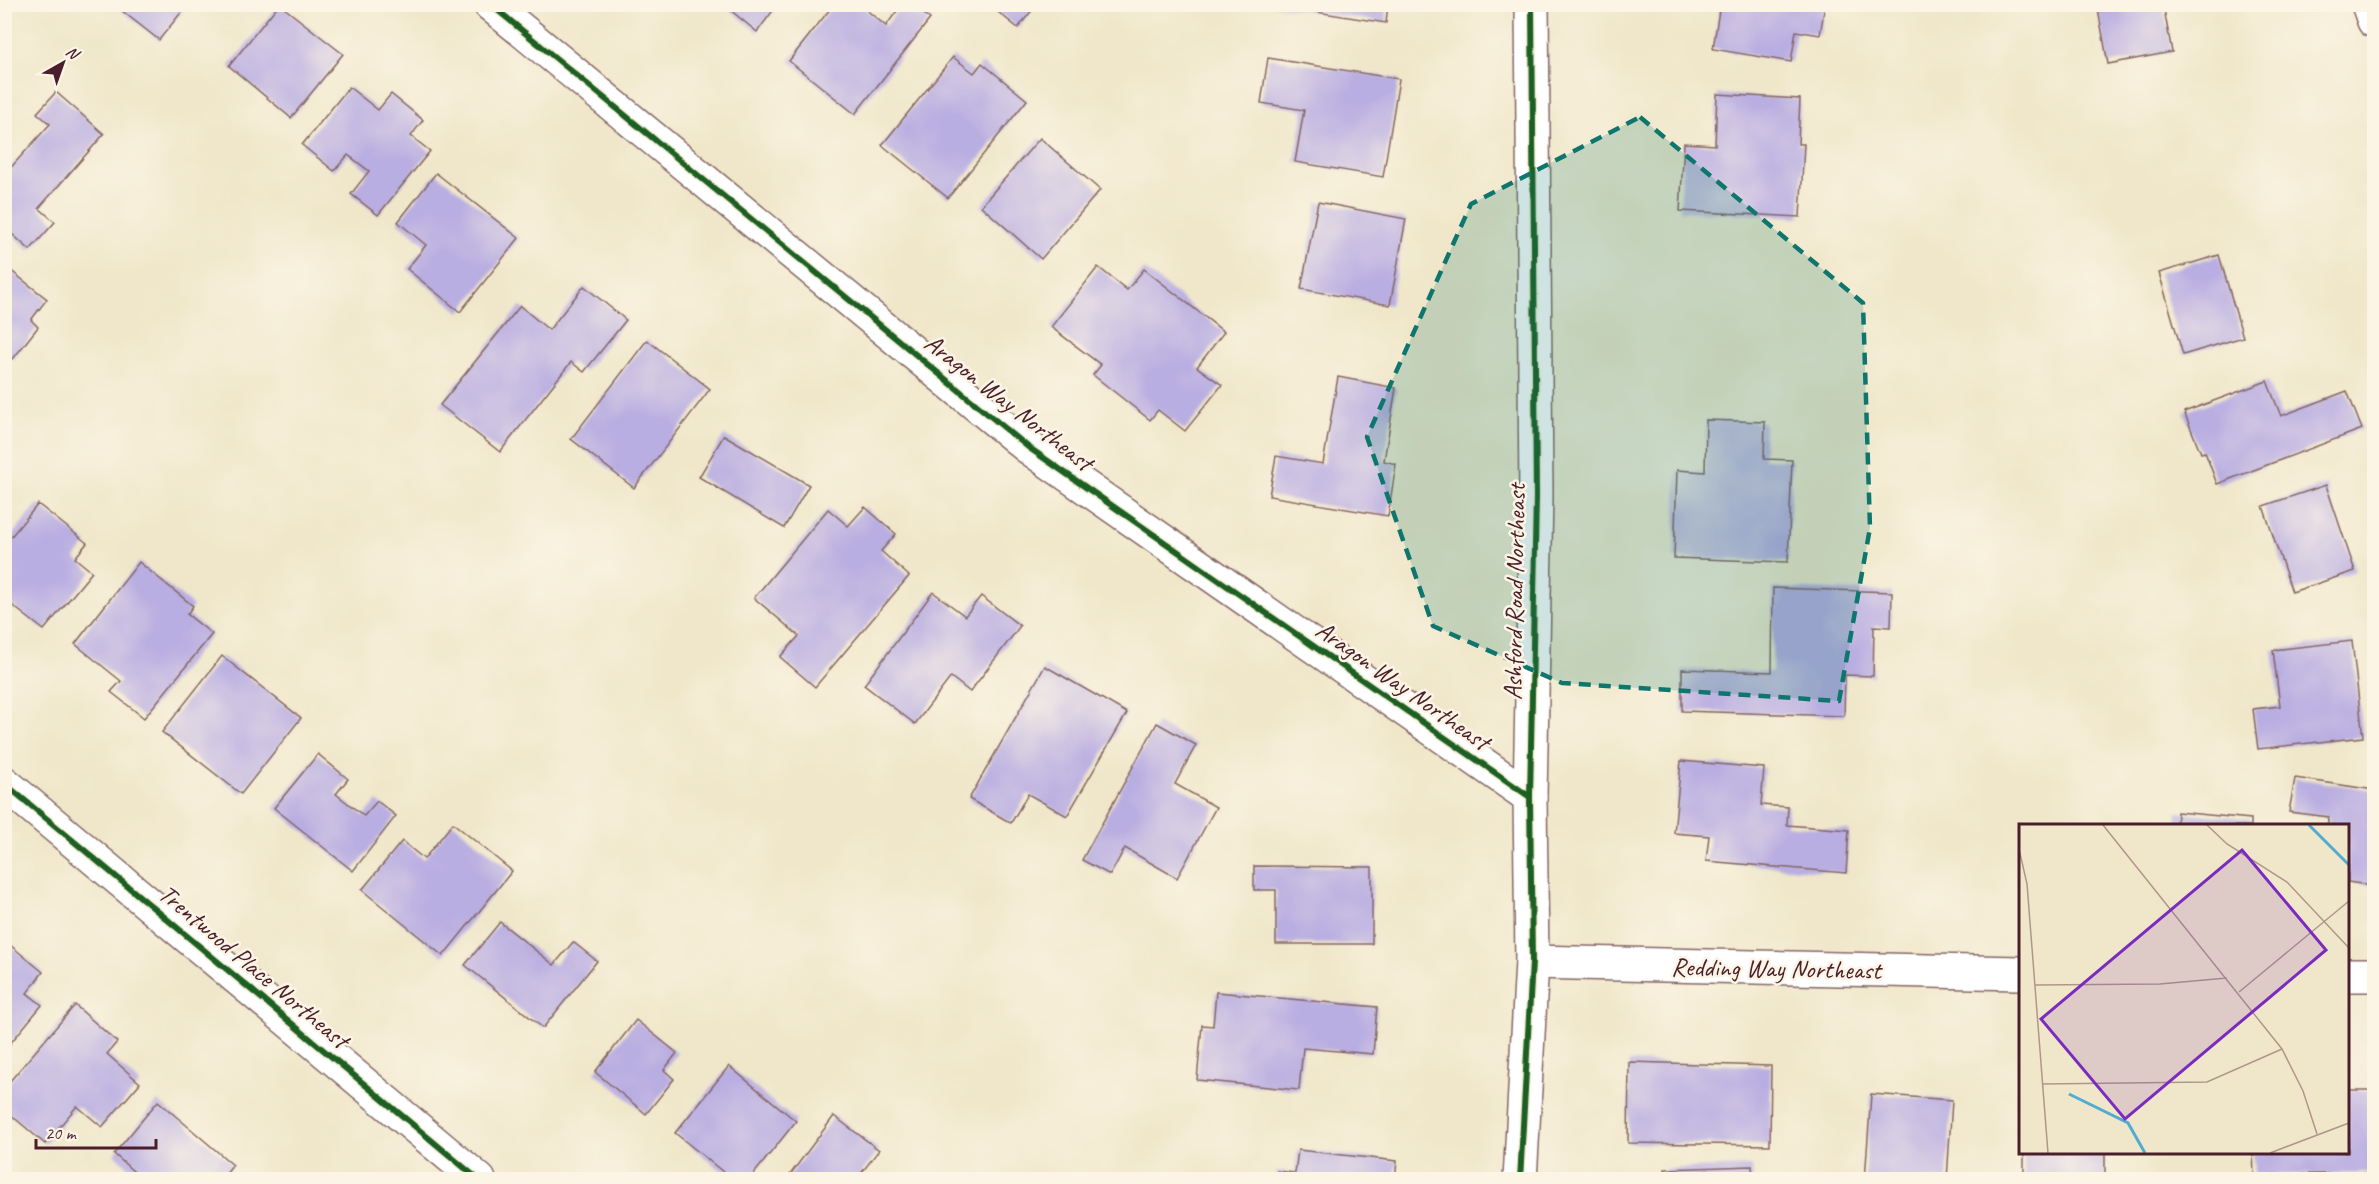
<svg xmlns="http://www.w3.org/2000/svg" width="2379" height="1184" font-family="Caveat,sans-serif">
  <style>
    .building { fill: #b9aee1 }
    .lines { fill: none; stroke-linecap: round; stroke-linejoin: round }
    .minor-casing { stroke: #846563; stroke-width: 36 }
    .minor { stroke: #fff; stroke-width: 33 }
    .cycleway-casing { stroke: #fcf5e5; stroke-width: 10 }
    .cycleway { stroke: #1b5e20; stroke-width: 6 }
    .marked { fill: #0f766e; fill-opacity: 0.2; stroke: #0f766e; stroke-width: 4.5; stroke-dasharray: 12 8; stroke-linejoin: round }
    .labels { text-anchor: middle; stroke-width: 5; stroke-linejoin: round; paint-order: stroke }
    .street-label { font-size: 26px; fill: #4a1f2b; stroke: #fcf5e5 }
    .inset-river { fill: none; stroke: #53acd0; stroke-width: 3 }
    .inset-road { fill: none; stroke: #ae978a; stroke-width: 1.5 }
    .view { fill: #7b2cbf; fill-opacity: 0.15; stroke: #7b2cbf; stroke-width: 3 }
    .inset-edge { fill: none; stroke: #4a1f2b; stroke-width: 3 }
  </style>
  <rect width="100%" height="100%" fill="#fcf5e5"/>
  <filter id="ink" filterUnits="userSpaceOnUse"><feTurbulence type="fractalNoise" baseFrequency=".0167" numOctaves="2"/><feDisplacementMap in="SourceGraphic" scale="12" xChannelSelector="R" yChannelSelector="G"/><feConvolveMatrix kernelMatrix="1 2 1 2 8 2 1 2 1" color-interpolation-filters="sRGB"/></filter>
  <filter id="wash" filterUnits="userSpaceOnUse"><feTurbulence type="fractalNoise" baseFrequency=".008" numOctaves="4" result="noise"/><feDisplacementMap in="SourceGraphic" scale="24" xChannelSelector="R" yChannelSelector="G"/><feGaussianBlur stdDeviation="1.35" result="paint"/><feColorMatrix in="noise" values="0 0 0 0 0 0 0 0 0 0 0 0 0 0 0 0 0 1.4 0 .05"/><feComposite in="paint" operator="in"/></filter>
  <g filter="url(#wash)">
    <rect width="100%" height="100%" fill="#f0e7ca"/>
    <g id="blocks">
      <g class="building">
        <path d="M117 4H188L159 40 116 6Z"/>
        <path d="M279 4 343 54 291 118 229 66Z"/>
        <path d="M723 4H778L757 32Z"/>
        <path d="M834 4H859L886 26 902 4H912L930 19 855 114 789 61Z"/>
        <path d="M988 4H1037L1018 28Z"/>
        <path d="M1266 4H1388L1386 23Z"/>
        <path d="M1720 4H1825L1820 35 1796 31 1791 62 1713 49Z"/>
        <path d="M2097 4H2163L2172 52 2108 64Z"/>
        <path d="M953 57 974 73 982 63 1027 100 948 198 882 145Z"/>
        <path d="M1268 58 1399 79 1383 177 1295 162 1304 110 1261 103Z"/>
        <path d="M349 87 378 110 391 94 423 120 411 136 430 151 378 215 351 194 369 171 348 155 334 171 302 145Z"/>
        <path d="M56 92 104 134 39 208 55 222 30 250 4 227V175L50 124 37 113Z"/>
        <path d="M1717 94 1800 99 1798 144H1804L1800 217 1680 211 1684 143 1715 145Z"/>
        <path d="M1040 138 1100 190 1041 259 981 206Z"/>
        <path d="M436 173 519 238 460 312 407 269 426 245 398 222Z"/>
        <path d="M1318 202 1406 219 1390 305 1301 289Z"/>
        <path d="M2219 255 2243 337 2183 355 2159 273Z"/>
        <path d="M5 266 47 299 31 320 38 327 13 359 5 353Z"/>
        <path d="M1098 267 1127 290 1144 269 1224 332 1197 367 1222 385 1185 431 1158 410 1150 420 1093 375 1101 365 1051 327Z"/>
        <path d="M584 286 626 320 584 372 571 362 500 452 440 405 520 306 549 330Z"/>
        <path d="M647 340 710 389 634 488 571 439Z"/>
        <path d="M1338 377 1396 388 1384 461 1396 464 1388 516 1269 496 1276 456 1323 464Z"/>
        <path d="M2267 381 2281 416 2347 391 2362 429 2217 484 2205 452 2201 453 2184 412Z"/>
        <path d="M1706 420 1765 422 1764 459 1792 460 1788 562 1674 558 1677 470 1705 472Z"/>
        <path d="M724 435 809 485 784 528 699 477Z"/>
        <path d="M2326 485 2355 571 2292 592 2263 506Z"/>
        <path d="M38 504 87 543 75 558 92 572 44 630 4 599V588L7 584 4 581V545Z"/>
        <path d="M865 507 896 534 881 551 909 576 815 687 780 657 799 636 754 598 828 509 848 526Z"/>
        <path d="M139 562 193 606 187 614 212 634 144 718 111 692 121 681 75 644Z"/>
        <path d="M1773 588 1892 592 1891 627 1874 626 1873 676 1845 675 1844 716 1682 711V669L1772 672Z"/>
        <path d="M933 592 965 616 981 596 1020 626 970 692 951 677 915 724 864 685Z"/>
        <path d="M2352 641 2363 737 2258 749 2253 709 2280 706 2273 650Z"/>
        <path d="M222 656 301 718 241 794 162 732Z"/>
        <path d="M1045 666 1127 713 1067 816 1028 794 1011 823 969 799Z"/>
        <path d="M1157 723 1196 745 1175 784 1216 807 1177 878 1125 848 1110 875 1082 860Z"/>
        <path d="M318 754 348 779 336 794 364 816 377 801 396 816 353 871 274 808Z"/>
        <path d="M1681 761 1764 768 1761 805 1788 807 1787 825 1849 830 1846 873 1706 861 1709 836 1674 833Z"/>
        <path d="M2295 778 2374 790V886L2348 882V826H2327L2329 817 2289 812Z"/>
        <path d="M2177 812 2251 819V826H2176Z"/>
        <path d="M453 823 512 871 443 956 362 890 402 841 424 859Z"/>
        <path d="M1254 866 1372 867V944H1276V890H1254Z"/>
        <path d="M500 922 554 965 573 942 597 961 543 1028 465 965Z"/>
        <path d="M4 940 43 972 27 993 42 1005 4 1051Z"/>
        <path d="M1216 992 1377 1007 1373 1054 1303 1048 1299 1090 1197 1080 1202 1025 1213 1026Z"/>
        <path d="M75 1005 117 1042 107 1054 140 1083 102 1127 77 1106 45 1144 4 1109V1088Z"/>
        <path d="M636 1020 677 1053 664 1070 674 1079 646 1114 595 1072Z"/>
        <path d="M1629 1062 1771 1066 1770 1145 1628 1143Z"/>
        <path d="M729 1066 796 1121 749 1180H733L675 1133Z"/>
        <path d="M2348 1090H2374V1173L2254 1175 2253 1152H2348Z"/>
        <path d="M1871 1094 1952 1100 1947 1180H1865Z"/>
        <path d="M158 1101 233 1165 221 1180H143L114 1154Z"/>
        <path d="M834 1116 879 1150 856 1180H786Z"/>
        <path d="M1298 1150 1397 1161 1395 1180H1276L1277 1171 1295 1173Z"/>
        <rect x="2024" y="1152" width="81" height="28"/>
        <path d="M1752 1166 1753 1180H1665V1169Z"/>
      </g>
    </g>
  </g>
  <g filter="url(#ink)">
    <use href="#blocks" fill-opacity="0" stroke="#846563" stroke-width="1.5"/>
    <g class="lines">
      <g class="minor-casing">
        <g id="minor">
          <path d="M490 4 1028 447 1530 797"/>
          <path d="M2368 4 2374 21"/>
          <path d="M4 783 479 1180"/>
          <path d="M1532 962 2020 973"/>
          <path d="M2348 975H2374"/>
          <path d="M1520 1180 1532 962 1530 797 1536 496 1532 4"/>
        </g>
      </g>
      <use href="#minor" class="minor"/>
      <g class="cycleway-casing">
        <g id="cycleway">
          <path d="M490 4 1028 447 1530 797"/>
          <path d="M4 783 479 1180"/>
          <path d="M1520 1180 1532 962 1530 797 1536 496 1532 4"/>
        </g>
      </g>
      <use href="#cycleway" class="cycleway"/>
    </g>
  </g>
  <path class="marked" d="M1640 117 1863 303 1870 528 1839 701 1562 683 1433 626 1367 437 1471 204Z"/>
  <g class="labels">
    <g class="street-label">
      <text transform="translate(1009 402) rotate(38)" y="9">Aragon Way Northeast</text>
      <text transform="translate(1514 592) rotate(-89)" y="9">Ashford Road Northeast</text>
      <text transform="translate(1403 685) rotate(35)" y="9">Aragon Way Northeast</text>
      <text transform="translate(254 966) rotate(40)" y="9">Trentwood Place Northeast</text>
      <text transform="translate(1776 968) rotate(1)" y="9">Redding Way Northeast</text>
    </g>
  </g>
  <g transform="translate(2019 824)">
    <rect width="330" height="330" fill="#f0e7ca"/>
    <path class="inset-river" d="M290 1 330 41M50 270 109 299 126 329"/>
    <path class="inset-road" d="M84 1 263 225 284 267 298 310M188 1 208 20 268 58 330 124M0 25 8 60 29 329M16 161 141 160 208 154M220 168 330 77M23 260 188 258 263 225M251 329 330 299"/>
    <path class="view" d="M223 26 307 126 106 295 22 195Z"/>
    <rect width="330" height="330" class="inset-edge"/>
  </g>
  <rect width="2379" height="1184" fill="none" stroke="#fcf5e5" stroke-width="24"/>
  <g transform="translate(63 63) rotate(40)" stroke="#fcf5e5" stroke-width="4.5" paint-order="stroke">
  <path d="M0-4.5L10 22L0 15L-10 22Z" fill="#4a1f2b"/>
  <text y="-9" font-size="16" font-weight="bold" text-anchor="middle" fill="#4a1f2b">N</text>
  </g>
  <path d="M36 1139v9h120v-9" fill="none" stroke="#4a1f2b" stroke-width="3"/>
  <text x="45" y="1139" font-size="18" fill="#4a1f2b" stroke="#fcf5e5" stroke-width="4.5" paint-order="stroke">20 m</text>
</svg>
